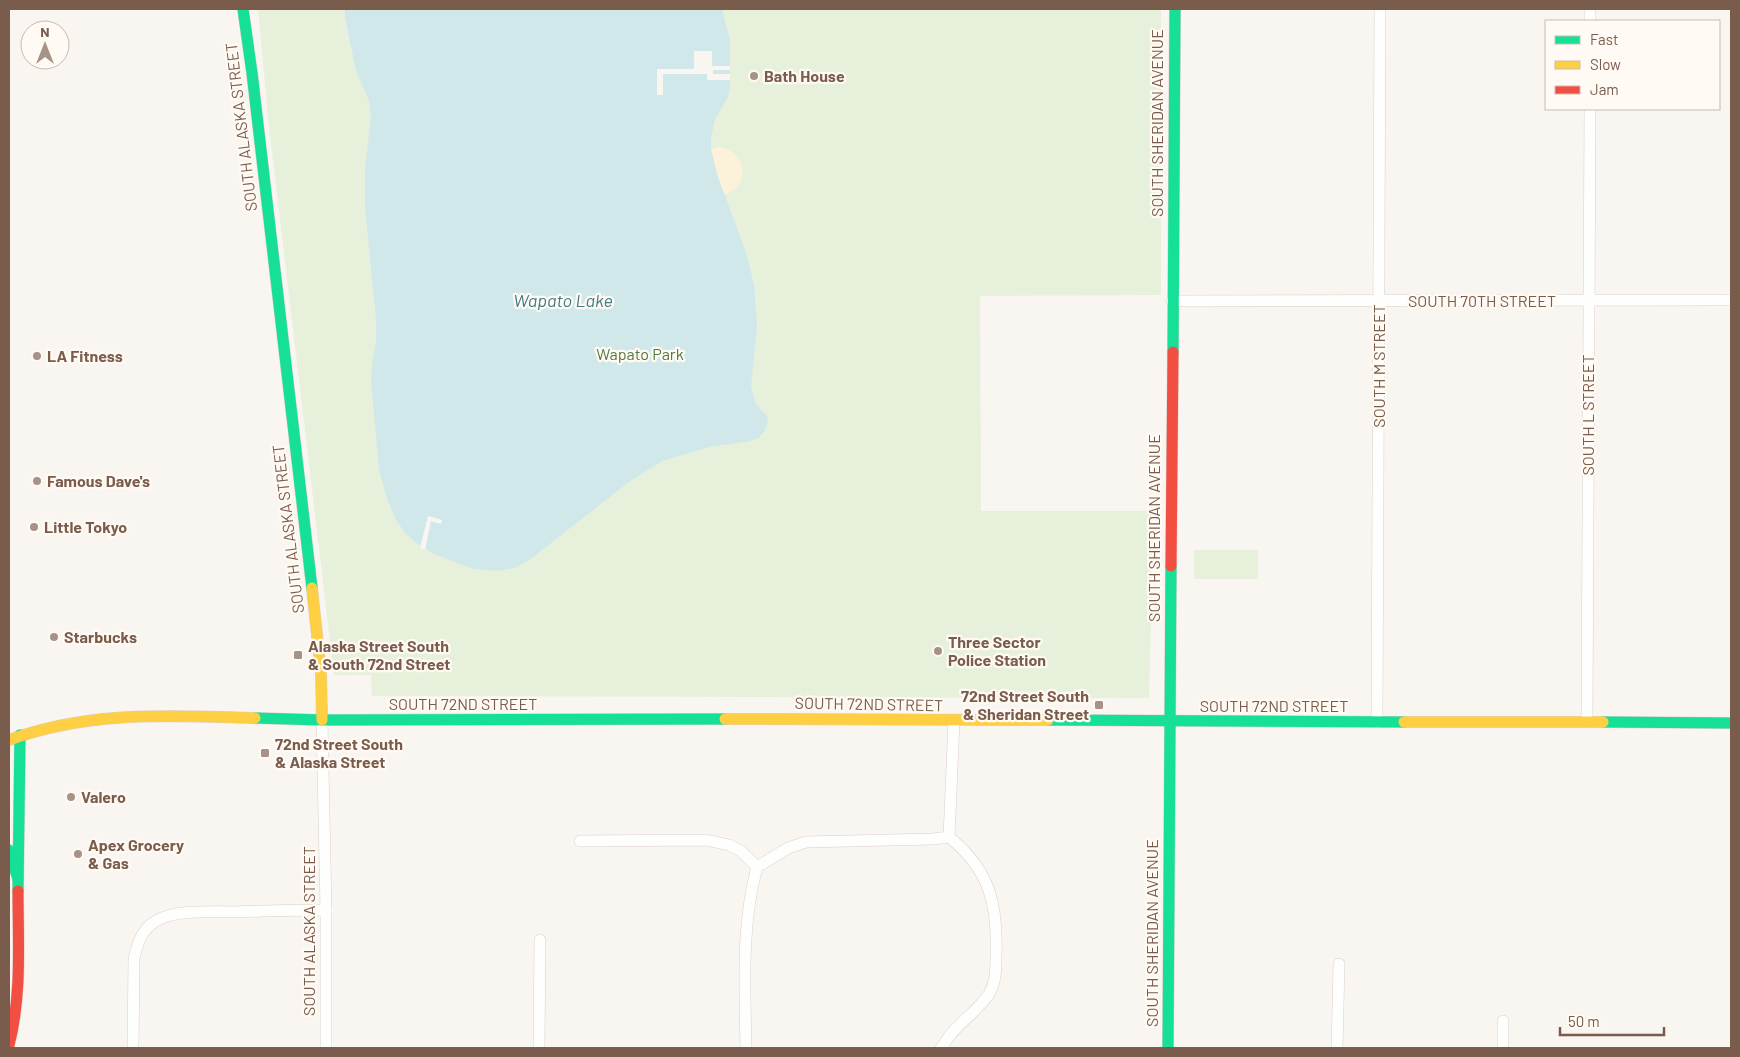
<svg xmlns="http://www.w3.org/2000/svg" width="1740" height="1057" font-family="Barlow,sans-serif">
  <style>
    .green { fill: #e7f0db }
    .sand { fill: #fbf2d9 }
    .water { fill: #d0e8ea }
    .pier { fill: #f9f5f0 }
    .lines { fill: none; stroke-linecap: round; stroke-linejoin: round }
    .street-casing { stroke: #d7d1cb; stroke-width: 12 }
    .fast-casing { stroke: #d9d2cb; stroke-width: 12 }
    .slow-casing { stroke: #d9d2cb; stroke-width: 12 }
    .jam-casing { stroke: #d9d2cb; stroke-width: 12 }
    .street { stroke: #fefefd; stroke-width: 11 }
    .fast { stroke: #16e098; stroke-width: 11 }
    .slow { stroke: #ffcf43; stroke-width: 11 }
    .jam { stroke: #f24e42; stroke-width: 11 }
    .poi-dot { fill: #a69286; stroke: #fffaf3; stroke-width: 2 }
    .labels { text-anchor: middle; stroke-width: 4.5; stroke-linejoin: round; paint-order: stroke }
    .poi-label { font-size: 16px; font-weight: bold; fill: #7a5c4d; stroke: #fffaf3; text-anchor: start }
    .street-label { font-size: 16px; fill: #7a5c4d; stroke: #fffaf3 }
    .park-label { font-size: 16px; fill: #537a41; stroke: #fffaf3 }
    .water-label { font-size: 18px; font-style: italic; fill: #437c86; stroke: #fffaf3 }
  </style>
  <rect width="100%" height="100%" fill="#f9f5f0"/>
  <g class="green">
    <path d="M258 9H1161V295L980 296 981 511H1154L1149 698 372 696 371 675H334L269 126Z"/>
    <rect x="1194" y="550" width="64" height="29"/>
  </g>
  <path class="sand" d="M718 147C747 150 753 186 724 195L717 174 711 149Z"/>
  <path class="water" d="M345 9H722L730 40V88L728 97 715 119 711 138V149L717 174 747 255 754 285 757 324 751 387 756 404 767 416 768 421 765 431 758 438 750 441 709 447 662 461 629 482 528 561 515 568 497 571 474 569 462 565 432 553 416 543 405 533 395 518 386 496 379 469 371 381 372 364 376 341V320L365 207V169L371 117 369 101 356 71 345 17Z"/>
  <g class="pier">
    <path d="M694 51H712V66H730V70H713V74H730V80H707V74H663V95H657V69H694Z"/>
    <path d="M428 516 442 520 441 524 431 521 425 550 420 548Z"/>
  </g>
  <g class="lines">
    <g class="street-casing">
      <g id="street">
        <path d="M1590 21V9"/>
        <path d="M1172 301 1731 300"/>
        <path d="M322 720 326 910V1048"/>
        <path d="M1377 722 1380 9"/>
        <path d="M1587 722 1590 109"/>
        <path d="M949 837 954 721"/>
        <path d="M580 841 706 840 729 845 741 851 757 867"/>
        <path d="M757 867 788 848 806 842 933 839 949 837"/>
        <path d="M1503 1021V1048"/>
        <path d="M133 1048 134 959C137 944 142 929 156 921 175 909 212 912 235 912 265 911 296 910 326 910"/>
        <path d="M539 1048 540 940"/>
        <path d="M746 1048C745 988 741 925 757 867"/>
        <path d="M941 1048C945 1043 948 1037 952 1033 964 1019 979 1009 989 994 996 982 996 969 996 956 998 905 990 870 949 837"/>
        <path d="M1337 1048 1339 964"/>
      </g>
    </g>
    <g class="fast-casing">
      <g id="fast">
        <path d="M243 9 252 73 312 588"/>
        <path d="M1173 352 1175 9"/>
        <path d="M255 718 322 720 725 719"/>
        <path d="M1048 720 1404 722"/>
        <path d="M1603 722 1731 723"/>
        <path d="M9 850 18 879"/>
        <path d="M18 891 20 735"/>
        <path d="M1168 1048 1171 566"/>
      </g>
    </g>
    <g class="slow-casing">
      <g id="slow">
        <path d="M312 588 321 673 322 720"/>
        <path d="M725 719 1048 720"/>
        <path d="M1404 722H1603"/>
        <path d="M9 740C91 710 170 716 255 718"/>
      </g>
    </g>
    <g class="jam-casing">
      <g id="jam">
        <path d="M1171 566 1173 352"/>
        <path d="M9 1045C22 995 18 942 18 891"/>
      </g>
    </g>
    <use href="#street" class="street"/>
    <use href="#fast" class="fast"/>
    <use href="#slow" class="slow"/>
    <use href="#jam" class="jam"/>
  </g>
  <g class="poi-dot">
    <circle cx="754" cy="76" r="5"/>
    <circle cx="37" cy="356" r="5"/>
    <circle cx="37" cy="481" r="5"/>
    <circle cx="34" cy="527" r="5"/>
    <circle cx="54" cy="637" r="5"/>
    <circle cx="938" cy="651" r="5"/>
    <rect x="293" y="650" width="10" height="10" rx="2.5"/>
    <rect x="1094" y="700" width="10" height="10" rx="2.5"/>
    <rect x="260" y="748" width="10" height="10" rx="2.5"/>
    <circle cx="71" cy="797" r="5"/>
    <circle cx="78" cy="854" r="5"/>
  </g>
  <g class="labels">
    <g class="poi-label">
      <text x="764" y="82">Bath House</text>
      <text x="47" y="362">LA Fitness</text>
      <text x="47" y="487">Famous Dave's</text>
      <text x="44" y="533">Little Tokyo</text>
      <text x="64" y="643">Starbucks</text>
      <text x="948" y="648">Three Sector<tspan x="948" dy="18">Police Station</tspan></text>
      <text x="308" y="652">Alaska Street South<tspan x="308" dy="18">&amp; South 72nd Street</tspan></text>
      <text x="1089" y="702" text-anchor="end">72nd Street South<tspan x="1089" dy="18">&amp; Sheridan Street</tspan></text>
      <text x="275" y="750">72nd Street South<tspan x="275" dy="18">&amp; Alaska Street</tspan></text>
      <text x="81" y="803">Valero</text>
      <text x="88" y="851">Apex Grocery<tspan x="88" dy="18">&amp; Gas</tspan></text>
    </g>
    <g class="street-label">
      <text transform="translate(1157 123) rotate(-90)" y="6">SOUTH SHERIDAN AVENUE</text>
      <text transform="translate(241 127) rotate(-97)" y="6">SOUTH ALASKA STREET</text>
      <text x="1482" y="307">SOUTH 70TH STREET</text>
      <text transform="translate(1379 366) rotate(-90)" y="6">SOUTH M STREET</text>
      <text transform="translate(1588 415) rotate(-90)" y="6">SOUTH L STREET</text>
      <text transform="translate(1154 528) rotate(-90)" y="6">SOUTH SHERIDAN AVENUE</text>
      <text transform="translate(288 529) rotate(-97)" y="6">SOUTH ALASKA STREET</text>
      <text x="463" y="710">SOUTH 72ND STREET</text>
      <text transform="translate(869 704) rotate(1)" y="6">SOUTH 72ND STREET</text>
      <text x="1274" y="712">SOUTH 72ND STREET</text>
      <text transform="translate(309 931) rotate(-90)" y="6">SOUTH ALASKA STREET</text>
      <text transform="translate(1152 933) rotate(-90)" y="6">SOUTH SHERIDAN AVENUE</text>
    </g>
    <g class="park-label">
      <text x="640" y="360">Wapato Park</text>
    </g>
    <g class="water-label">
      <text x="563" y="307">Wapato Lake</text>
    </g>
  </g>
  <rect width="1740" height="1057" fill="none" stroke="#7a5c4d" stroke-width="20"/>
  <rect x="1545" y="20" width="175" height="90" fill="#fffaf3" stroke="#cabbb1"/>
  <rect x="1555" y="36" width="25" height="8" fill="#16e098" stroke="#cabbb1"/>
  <text x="1590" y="45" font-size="15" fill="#7a5c4d">Fast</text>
  <rect x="1555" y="61" width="25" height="8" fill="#ffcf43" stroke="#cabbb1"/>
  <text x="1590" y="70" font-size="15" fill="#7a5c4d">Slow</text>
  <rect x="1555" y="86" width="25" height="8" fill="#f24e42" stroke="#cabbb1"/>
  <text x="1590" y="95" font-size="15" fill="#7a5c4d">Jam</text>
  <g transform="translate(45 45)"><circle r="24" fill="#fffaf3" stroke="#cabbb1"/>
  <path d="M0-4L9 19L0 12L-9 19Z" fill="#a69286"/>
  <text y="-8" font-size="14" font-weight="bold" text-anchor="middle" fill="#7a5c4d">N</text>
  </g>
  <path d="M1560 1027v8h104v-8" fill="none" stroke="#7a5c4d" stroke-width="2.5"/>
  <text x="1568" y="1027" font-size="15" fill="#7a5c4d" stroke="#fffaf3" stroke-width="4" paint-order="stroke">50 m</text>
</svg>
